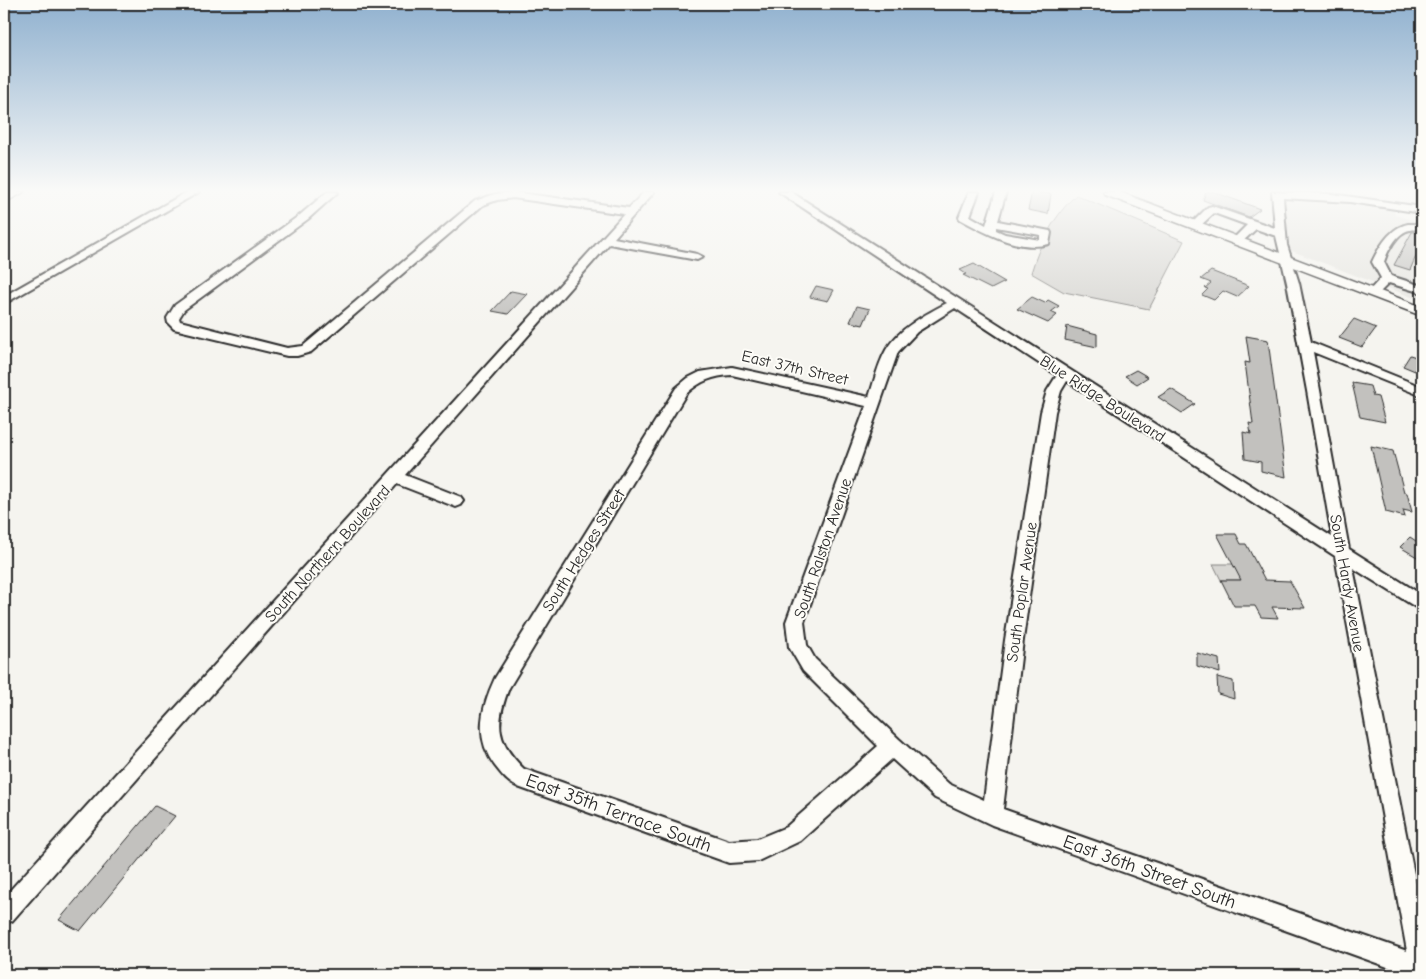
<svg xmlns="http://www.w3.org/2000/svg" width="1426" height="979" font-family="'Comic Neue',sans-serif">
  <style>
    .built { fill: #e6e5e0 }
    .green { fill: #d7d6d2; stroke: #81807e }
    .building { fill: #c2c1be; stroke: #2b2b2b }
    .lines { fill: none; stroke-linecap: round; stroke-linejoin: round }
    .minor-casing { stroke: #2b2b2b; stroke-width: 4 }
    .major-casing { stroke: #2b2b2b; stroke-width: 3 }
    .minor { fill: #fdfcf7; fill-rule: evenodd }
    .major { fill: #fdfcf7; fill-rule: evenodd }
    .labels { text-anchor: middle; stroke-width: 4; stroke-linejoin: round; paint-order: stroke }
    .street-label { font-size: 16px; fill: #2b2b2b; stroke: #fdfcf7 }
    .near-street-label { font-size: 19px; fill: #2b2b2b; stroke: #fdfcf7 }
  </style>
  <rect width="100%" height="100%" fill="#f5f4ef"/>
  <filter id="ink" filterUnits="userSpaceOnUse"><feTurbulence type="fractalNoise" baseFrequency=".02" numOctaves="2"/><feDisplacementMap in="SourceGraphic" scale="10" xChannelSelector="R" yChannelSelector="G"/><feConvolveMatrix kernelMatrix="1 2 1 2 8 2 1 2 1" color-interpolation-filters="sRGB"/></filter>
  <g filter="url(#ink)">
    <path class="built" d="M1307 199 1341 202 1394 210 1395 215 1422 223V301L1287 249 1285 202Z"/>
    <g class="green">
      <path d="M1076 195 1184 241 1149 309 1064 292 1031 273C1039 245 1055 214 1076 195Z"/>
      <path d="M1213 564H1241L1261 580H1221Z"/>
    </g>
    <g class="building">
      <path d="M1032 192 1051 194 1048 214 1028 210Z"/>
      <path d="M1206 192H1214L1260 209 1249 217 1203 200Z"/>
      <path d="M1412 232H1422V242L1410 270 1394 265Z"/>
      <path d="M974 264 1005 282 991 289 963 275 966 274 960 270Z"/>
      <path d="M1211 271 1249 286 1237 297 1223 291 1214 300 1202 295 1208 289 1205 288 1211 283 1201 279Z"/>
      <path d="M816 286 834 290 828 301 810 297Z"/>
      <path d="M511 291 527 294 508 314 492 311Z"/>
      <path d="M1032 297 1045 303 1048 300 1059 306 1051 312 1057 315 1048 323 1017 309Z"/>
      <path d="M857 306 870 309 863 325 850 322Z"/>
      <path d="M1354 319 1376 328 1362 347 1339 338Z"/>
      <path d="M1067 326 1097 334V347L1065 340Z"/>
      <path d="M1246 336 1268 340 1286 477 1261 471V462L1245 459 1243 432 1251 434 1249 423 1253 424 1245 362 1250 363Z"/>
      <path d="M1410 355 1422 359 1415 371 1403 366Z"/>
      <path d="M1136 370 1148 377 1137 384 1125 376Z"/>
      <path d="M1352 383 1370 386 1373 396 1378 397 1385 422 1360 417Z"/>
      <path d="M1171 389 1195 404 1182 413 1158 397Z"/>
      <path d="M1371 446 1393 451 1404 492 1407 493 1412 512 1403 510 1405 517 1386 512Z"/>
      <path d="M1217 534H1236L1241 544H1246L1265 580 1290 581 1305 608 1272 607 1278 618 1261 617 1255 606H1234L1221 580H1241Z"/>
      <path d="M1410 537 1422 545V560L1400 547Z"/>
      <path d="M1197 653 1219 659 1220 673 1197 666Z"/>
      <path d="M1217 677 1233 681 1234 699 1218 694Z"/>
      <path d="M155 806 175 816 80 931 59 920Z"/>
    </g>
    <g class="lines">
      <g class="minor-casing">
        <g id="minor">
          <path d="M187 192H199L4 304V296Z"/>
          <path d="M327 192H338L308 219 184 310 179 318 180 321 287 348 303 346 475 201 495 194 513 192 629 208 644 192H654L614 238 697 254 703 257 697 260 609 244 405 475 461 497 464 501 461 505 456 507 451 505 397 484 12 921 4 924V897L624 214 513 198 497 200 483 205 311 352 297 356H287L174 329 168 323 167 318 175 305 300 215Z"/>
          <path d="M779 192H791L1332 537 1307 391 1287 283 1276 236 1256 229 1242 242H1234L1233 240 1234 238 1247 225 1214 213 1200 226H1192L1191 224 1208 207 1212 206 1275 228 1272 192 1332 194 1422 207V213L1350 202 1283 198 1287 245 1299 283 1311 342 1422 387V396L1313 352 1349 549 1422 595V611L1353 568 1422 914V975H1410L992 825 935 798 892 759 800 841 758 861 729 863 518 787C508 783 502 775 495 766 474 738 481 708 495 678L676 388 688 378 700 372 732 367 869 397C874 382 878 364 886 350 899 328 926 314 947 303ZM955 308 1057 375 1047 391 1041 412 1005 640 984 800 949 784 899 739 815 659 807 645 804 622 898 352 917 332ZM732 375 866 406 786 622 789 647 803 671 878 746 786 827 757 839 729 841 524 769C496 742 495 724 509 688L686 394C700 381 713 376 732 375ZM1067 381 1335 556 1407 951 1003 809 1023 640 1055 412 1061 391Z"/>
          <path d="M969 192H979L970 216 986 225 996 192H1006L998 221 1050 231 1051 233 1049 244C1019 252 986 233 960 219L959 217ZM996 227 1040 235V240L1005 234 996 230Z"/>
          <path d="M1408 224H1422V230C1418 230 1413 229 1410 230 1397 232 1387 252 1384 262L1391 276 1422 286V293L1389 283 1377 295H1369L1367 293 1381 278 1372 262C1379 247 1391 227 1408 224Z"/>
        </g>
      </g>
      <g class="major-casing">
        <g id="major">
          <path d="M9 192H24L4 203V194Z"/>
          <path d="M1103 192H1120L1422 307V316L1105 195Z"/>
        </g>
      </g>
      <use href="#minor" class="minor"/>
      <use href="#major" class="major"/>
    </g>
  </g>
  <linearGradient id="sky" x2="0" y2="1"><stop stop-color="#90b1cf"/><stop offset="0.58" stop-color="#fafaf8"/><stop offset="1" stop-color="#fafaf8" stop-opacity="0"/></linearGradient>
  <rect width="1426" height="329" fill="url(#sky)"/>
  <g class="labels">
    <g class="street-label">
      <text transform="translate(795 367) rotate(13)" y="6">East 37th Street</text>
      <text transform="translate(1103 398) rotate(33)" y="6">Blue Ridge Boulevard</text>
      <text transform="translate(822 548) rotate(-71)" y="6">South Ralston Avenue</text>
      <text transform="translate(583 550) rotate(-58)" y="6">South Hedges Street</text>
      <text transform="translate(327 553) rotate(-48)" y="6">South Northern Boulevard</text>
      <text transform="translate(1348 583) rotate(80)" y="6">South Hardy Avenue</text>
      <text transform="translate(1021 592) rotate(-82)" y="6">South Poplar Avenue</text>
    </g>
    <g class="near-street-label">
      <text transform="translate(619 812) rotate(20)" y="7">East 35th Terrace South</text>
      <text transform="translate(1150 871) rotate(20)" y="7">East 36th Street South</text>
    </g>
  </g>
  <rect width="1426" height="979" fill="none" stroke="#fdfcf7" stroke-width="20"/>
  <rect x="10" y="10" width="1406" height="959" fill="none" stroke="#2b2b2b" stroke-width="2" filter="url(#ink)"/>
</svg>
